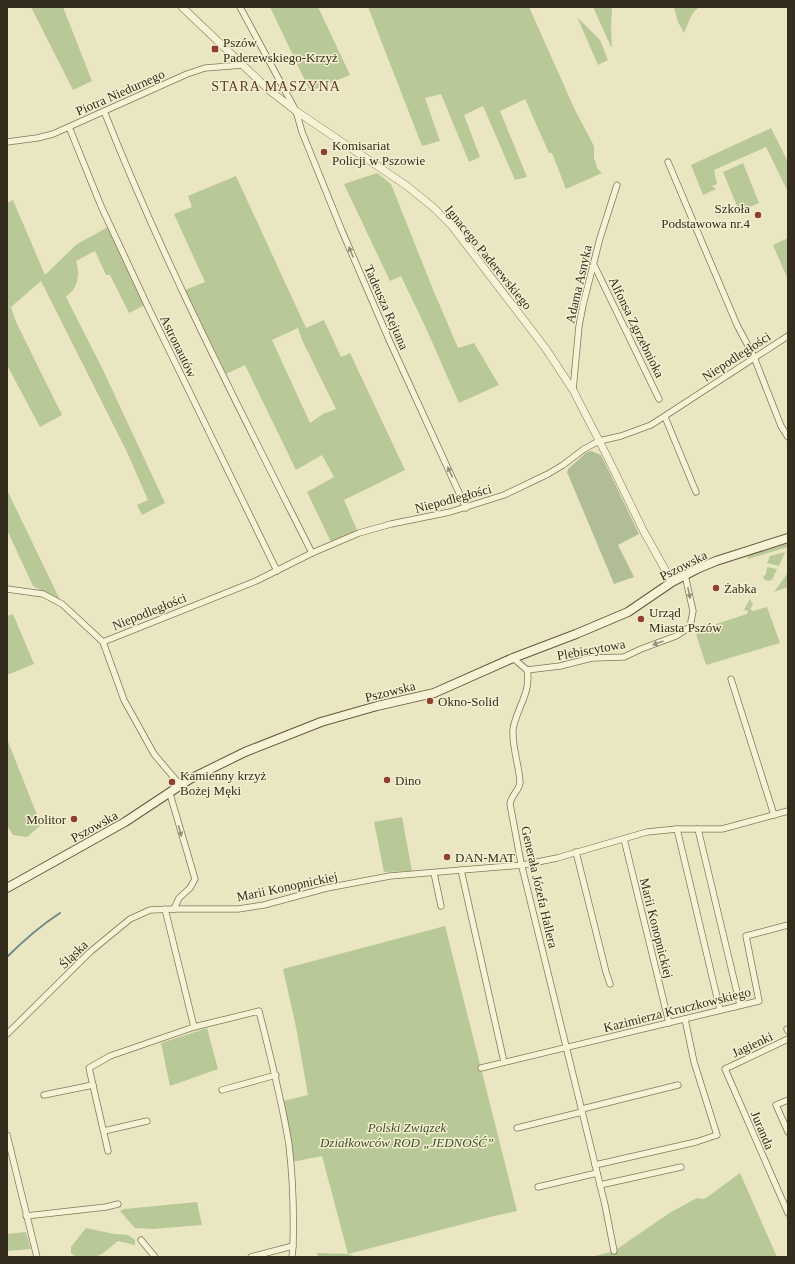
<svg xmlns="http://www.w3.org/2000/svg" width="795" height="1264" font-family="Georgia,serif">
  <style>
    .green { fill: #b9c897; fill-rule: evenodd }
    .cemetery { fill: #b1bd96 }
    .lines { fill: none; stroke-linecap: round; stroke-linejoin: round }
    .stream { stroke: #6c8b89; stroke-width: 2 }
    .minor-casing { stroke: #83775b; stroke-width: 7 }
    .tertiary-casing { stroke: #83775b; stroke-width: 8 }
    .secondary-casing { stroke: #65583e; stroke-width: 10 }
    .minor { stroke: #f6f2d5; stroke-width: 5.5 }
    .tertiary { stroke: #f6f2d5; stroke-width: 7 }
    .secondary { stroke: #f6f2d5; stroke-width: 8 }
    .oneway { fill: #95907a }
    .poi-dot { fill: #8e3f2f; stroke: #f3efd1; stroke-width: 1.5 }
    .labels { text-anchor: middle; stroke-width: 3; stroke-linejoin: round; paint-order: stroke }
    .poi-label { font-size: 13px; fill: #342d1e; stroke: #f3efd1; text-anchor: start }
    .street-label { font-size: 13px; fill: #342d1e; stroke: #f3efd1 }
    .park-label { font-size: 13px; font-style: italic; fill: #3d4f26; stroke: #f3efd1 }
    .neighbourhood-label { font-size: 14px; letter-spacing: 1px; fill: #5e3820; stroke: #f3efd1 }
  </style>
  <rect width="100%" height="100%" fill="#ebe6c2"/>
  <g class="green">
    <path d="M31 7H63L92 81 73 90Z"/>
    <path d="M270 7H318L350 75 310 91Z"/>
    <path d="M368 7H529L575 110 594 146V159L596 163 597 168 602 173 566 189 552 153H549L525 99 500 111 527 177 515 180 483 106 464 115 480 157 469 162 441 94 425 98 440 141 422 146Z"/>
    <path d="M593 7H612L611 27 612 46 611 47Z"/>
    <path d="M674 7H699L692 14 684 33 678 22Z"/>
    <path d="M577 17 600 40 608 60 598 65Z"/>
    <path d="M771 128 788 162V192L766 147 714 170 717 184 712 186 716 189 703 195 691 165Z"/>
    <path d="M743 163 759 203 739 211 723 172Z"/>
    <path d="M377 173 391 184 432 287 458 348 474 343 499 385 459 403 425 326 401 276 390 281 344 184Z"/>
    <path d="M236 176 306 328 324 320 341 357 350 353 405 470 344 500 357 530 331 542 307 492 334 477 322 455 296 470 245 365 226 374 185 290 205 282 174 214 192 207 188 196ZM298 328 302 340 336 409 323 414 310 423 272 340Z"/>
    <path d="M13 200 45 275 77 244 108 227 145 305 129 313 110 275H106L95 251 76 261C79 269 79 282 73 290 71 292 68 295 66 297L103 370 165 503 142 515 137 505 148 500 126 450 41 281 11 307 16 322 62 415 40 427 8 367H7V203Z"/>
    <path d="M788 238V280L773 245Z"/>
    <path d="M7 490 60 600 33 586 7 530Z"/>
    <path d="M788 543V547L748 559V556L751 554Z"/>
    <path d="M785 552 779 566 767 563 770 556Z"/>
    <path d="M767 567 777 569 772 580 768 581 764 579 763 577 766 574Z"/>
    <path d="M787 574H788V587L774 592Z"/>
    <path d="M750 599 753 605 750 609 753 611 767 607 780 643 706 665 696 634 716 626V624L747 614 748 611 744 610Z"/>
    <path d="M13 614 34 664 7 675V616Z"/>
    <path d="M7 739 41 825 27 837 13 835 7 825Z"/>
    <path d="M402 817 412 871 384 872 374 822Z"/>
    <path d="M445 926 517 1211 494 1216 348 1254 357 1257H318L317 1253 348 1254 322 1156 292 1162 283 1101 308 1095 296 1027 283 969Z"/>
    <path d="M207 1028 218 1069 170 1086 161 1043Z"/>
    <path d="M740 1173 777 1257H591L614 1251 671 1212 697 1198 704 1199 709 1196Z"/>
    <path d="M197 1202 202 1225 153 1229 135 1228 120 1211 124 1209Z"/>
    <path d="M86 1228 114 1234 128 1235 135 1240V1245L118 1241 102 1254 95 1257H76L71 1253V1247Z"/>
    <path d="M26 1232 31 1249 7 1251V1234Z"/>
  </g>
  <path class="cemetery" d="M591 451 601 455 639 534 618 545 634 577 614 584 567 472 569 468 587 452Z"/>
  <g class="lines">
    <path class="stream" d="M7 957C24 940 40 926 60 913"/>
    <g class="minor-casing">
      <g id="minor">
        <path d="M240 7 296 111 302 132 342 231 390 342 466 508"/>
        <path d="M104 111C164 263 239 408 312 553"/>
        <path d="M69 127 101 206 149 309 277 571"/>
        <path d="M7 142 37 138 53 134 187 74 205 68 243 65"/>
        <path d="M668 162 737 325 754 357 781 426 788 437"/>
        <path d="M594 265 659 399"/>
        <path d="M573 390 579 326 583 305 600 238 617 185"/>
        <path d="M665 417 696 492"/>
        <path d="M7 589 43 594 62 604 103 642 124 700 154 754 181 786"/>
        <path d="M103 642 256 581 312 553 359 533 391 524 450 512 504 495 548 474 563 465 584 449 599 441 621 436 651 425 788 336"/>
        <path d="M513 658 527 670"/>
        <path d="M527 670C532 692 515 711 513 730 512 747 519 765 520 782 520 790 511 795 510 804L521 863 605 1205 614 1251"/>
        <path d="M527 670 560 666 592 658 624 657 641 649 676 636 690 627 693 611 685 575"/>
        <path d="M731 679 774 815"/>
        <path d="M170 794 195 879 190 888 179 898 174 909"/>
        <path d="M677 829 720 1010"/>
        <path d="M698 829 740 1005"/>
        <path d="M624 839 669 1023"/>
        <path d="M576 852 606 972 610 984"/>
        <path d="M461 870 504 1062"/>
        <path d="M434 873 441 906"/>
        <path d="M194 1027 259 1011C270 1055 282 1100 289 1145 293 1179 294 1212 293 1246"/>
        <path d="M787 1029 788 1031"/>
        <path d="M7 1034 90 952 130 919 150 910 174 909H238L264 905 327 888 390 876 523 865 557 858 647 832 677 829H722L788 811"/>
        <path d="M788 1039 725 1069 788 1213"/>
        <path d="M481 1068 759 1001 746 936 788 925"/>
        <path d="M222 1090 276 1075"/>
        <path d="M44 1095 93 1085"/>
        <path d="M788 1100 776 1105 788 1132"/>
        <path d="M582 1109 678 1085"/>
        <path d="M517 1128 582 1112"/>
        <path d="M104 1131 147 1121"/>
        <path d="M7 1135 37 1257"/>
        <path d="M108 1151 89 1068 110 1056 194 1027 165 909"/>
        <path d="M595 1165 696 1142 717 1135 694 1062 685 1019"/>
        <path d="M600 1185 681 1167"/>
        <path d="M538 1187 597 1173"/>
        <path d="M26 1216 106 1207 118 1204"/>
        <path d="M141 1240 155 1257"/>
        <path d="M251 1257 293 1246 292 1257"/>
      </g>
    </g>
    <g class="tertiary-casing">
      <path id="tertiary" d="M182 7 269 90 296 111 407 186 434 208 452 226 546 349 573 390 607 456 643 530 672 582"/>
    </g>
    <g class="secondary-casing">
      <path id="secondary" d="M7 888 125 822 190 779 245 752 321 722 377 706 434 693 513 658 576 634 628 612 672 582 697 569 716 561 788 538"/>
    </g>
    <use href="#minor" class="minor"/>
    <use href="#tertiary" class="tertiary"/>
    <use href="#secondary" class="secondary"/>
  </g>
  <defs><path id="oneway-solid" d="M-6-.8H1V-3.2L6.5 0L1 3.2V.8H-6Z"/></defs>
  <g class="oneway">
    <use href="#oneway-solid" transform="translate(351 252) rotate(-113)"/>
    <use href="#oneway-solid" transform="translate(450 472) rotate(-115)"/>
    <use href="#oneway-solid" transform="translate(689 593) rotate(78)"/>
    <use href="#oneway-solid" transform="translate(658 643) rotate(160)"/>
    <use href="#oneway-solid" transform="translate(180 831) rotate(75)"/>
  </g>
  <g class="poi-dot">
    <rect x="211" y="45" width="8" height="8" rx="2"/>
    <circle cx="324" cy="152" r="4"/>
    <circle cx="758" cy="215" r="4"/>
    <circle cx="716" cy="588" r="4"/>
    <circle cx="641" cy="619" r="4"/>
    <circle cx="430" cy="701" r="4"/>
    <circle cx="387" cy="780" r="4"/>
    <circle cx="172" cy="782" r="4"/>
    <circle cx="74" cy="819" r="4"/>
    <circle cx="447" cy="857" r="4"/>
  </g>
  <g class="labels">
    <g class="poi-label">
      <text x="223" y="47">Pszów<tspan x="223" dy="15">Paderewskiego-Krzyż</tspan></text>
      <text x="332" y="150">Komisariat<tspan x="332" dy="15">Policji w Pszowie</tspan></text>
      <text x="750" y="213" text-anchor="end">Szkoła<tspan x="750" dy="15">Podstawowa nr.4</tspan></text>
      <text x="724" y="593">Żabka</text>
      <text x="649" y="617">Urząd<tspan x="649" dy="15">Miasta Pszów</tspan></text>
      <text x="438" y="706">Okno-Solid</text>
      <text x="180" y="780">Kamienny krzyż<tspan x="180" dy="15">Bożej Męki</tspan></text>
      <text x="395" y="785">Dino</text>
      <text x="66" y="824" text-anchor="end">Molitor</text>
      <text x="455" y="862">DAN-MAT</text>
    </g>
    <g class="street-label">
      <text transform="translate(120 92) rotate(-24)" y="5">Piotra Niedurnego</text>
      <text transform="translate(489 257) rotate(51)" y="5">Ignacego Paderewskiego</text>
      <text transform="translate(578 284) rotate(-77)" y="5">Adama Asnyka</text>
      <text transform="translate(387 307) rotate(66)" y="5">Tadeusza Rejtana</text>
      <text transform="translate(637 327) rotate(64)" y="5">Alfonsa Zgrzebnioka</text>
      <text transform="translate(179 346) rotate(64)" y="5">Astronautów</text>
      <text transform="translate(736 356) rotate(-33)" y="5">Niepodległości</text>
      <text transform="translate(453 498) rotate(-15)" y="5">Niepodległości</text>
      <text transform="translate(683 565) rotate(-27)" y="5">Pszowska</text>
      <text transform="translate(149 611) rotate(-22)" y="5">Niepodległości</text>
      <text transform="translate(591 649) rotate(-10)" y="5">Plebiscytowa</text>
      <text transform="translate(390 691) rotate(-14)" y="5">Pszowska</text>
      <text transform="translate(94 826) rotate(-29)" y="5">Pszowska</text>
      <text transform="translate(287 886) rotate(-12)" y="5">Marii Konopnickiej</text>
      <text transform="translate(540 887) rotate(77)" y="5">Generała Józefa Hallera</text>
      <text transform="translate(657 928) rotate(76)" y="5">Marii Konopnickiej</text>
      <text transform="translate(73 954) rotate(-44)" y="5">Śląska</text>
      <text transform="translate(677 1009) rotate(-14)" y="5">Kazimierza Kruczkowskiego</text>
      <text transform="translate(752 1044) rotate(-25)" y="5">Jagienki</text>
      <text transform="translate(763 1130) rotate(67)" y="5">Juranda</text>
    </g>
    <g class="park-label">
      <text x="407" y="1132">Polski Związek<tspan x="407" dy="15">Działkowców ROD „JEDNOŚĆ”</tspan></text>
    </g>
    <g class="neighbourhood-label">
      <text x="276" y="91">STARA MASZYNA</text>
    </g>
  </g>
  <rect width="795" height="1264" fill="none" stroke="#342d1e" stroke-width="16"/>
</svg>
